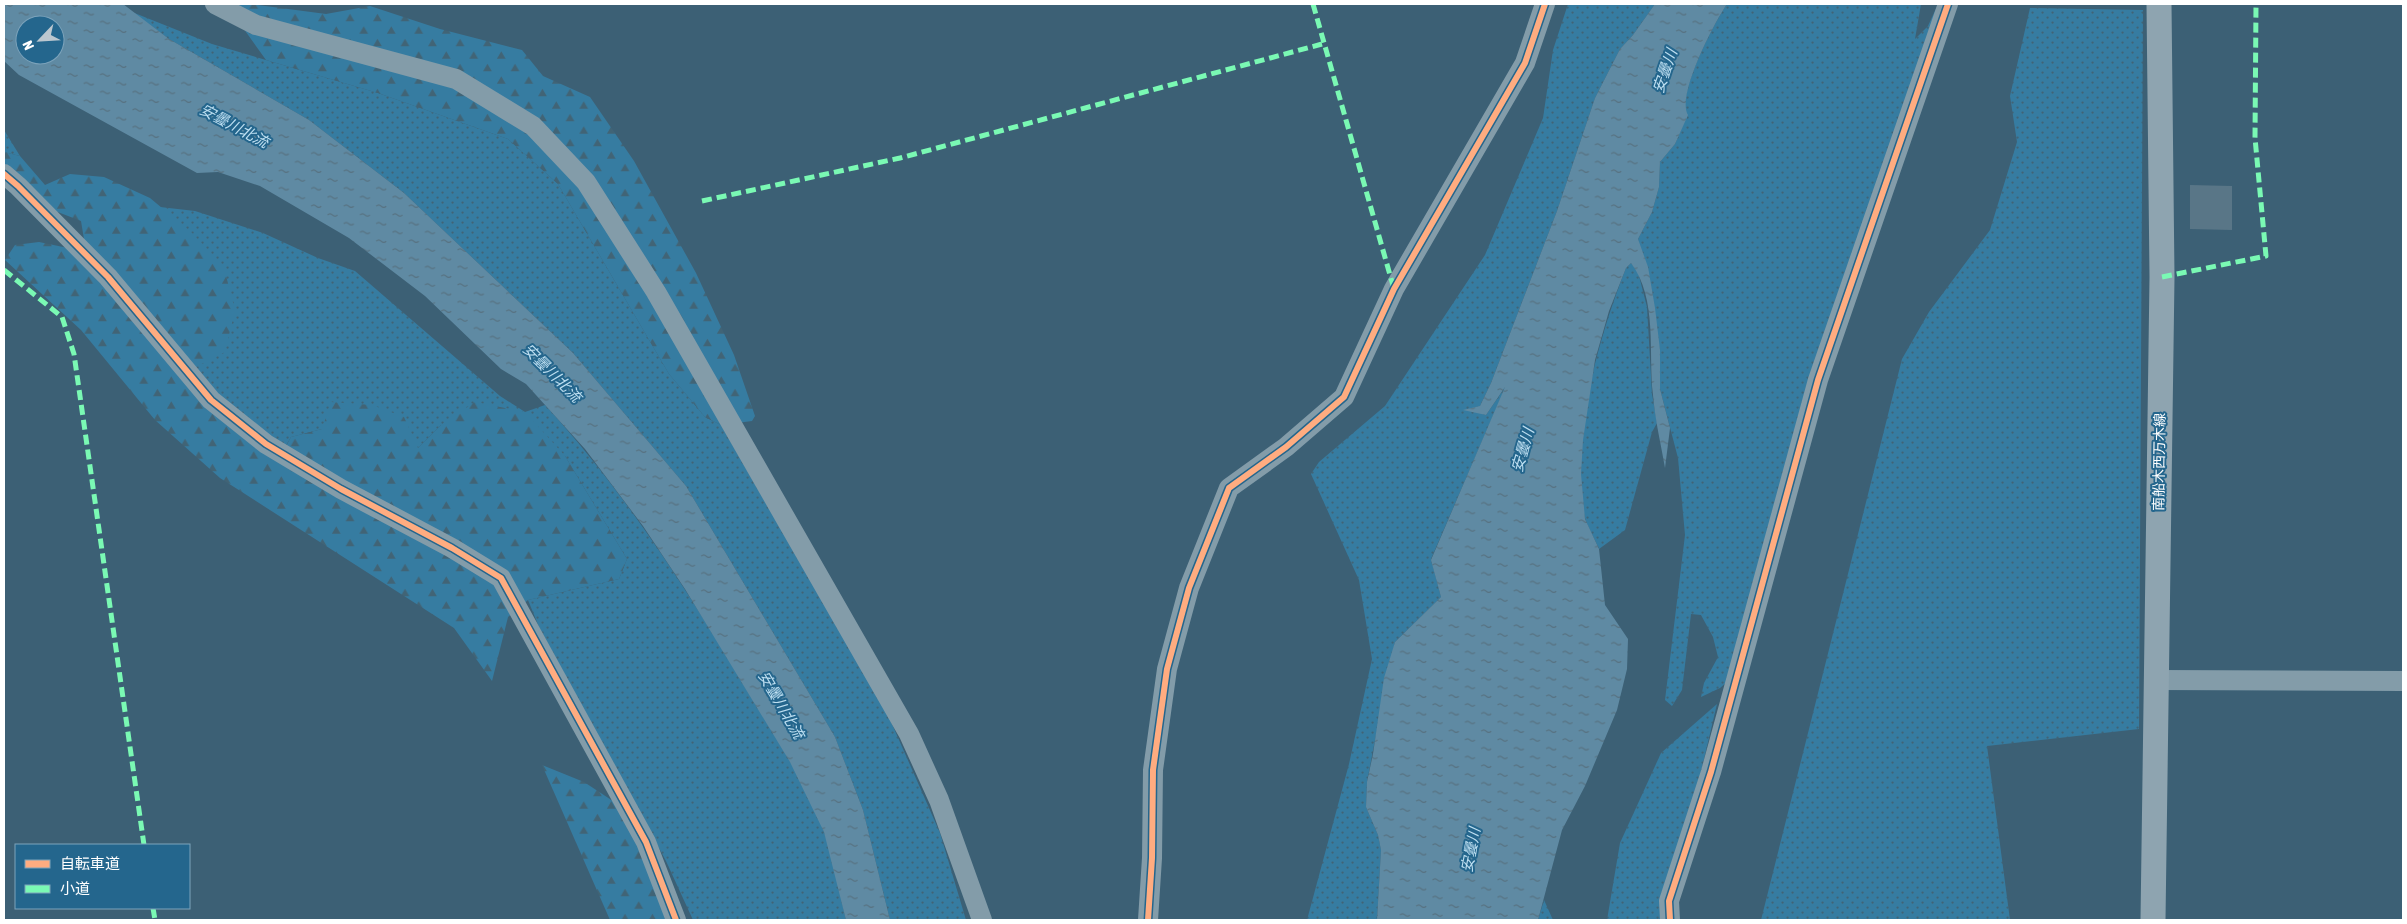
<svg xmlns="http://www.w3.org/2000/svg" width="2407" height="924" font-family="'Asap Condensed','Noto Sans JP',sans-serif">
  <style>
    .green { fill: url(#green-dots) }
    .forest { fill: url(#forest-firs) }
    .water { fill: url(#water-ripples); fill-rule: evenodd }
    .building { fill: #597687 }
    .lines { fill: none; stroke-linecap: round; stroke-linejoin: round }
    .minor { stroke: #839ca9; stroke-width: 20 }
    .major { stroke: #8ea4b0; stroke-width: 25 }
    .quiet { stroke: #7af9b4; stroke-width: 5; stroke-dasharray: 10 5; stroke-linecap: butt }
    .cycleway-casing { stroke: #24668d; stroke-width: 9 }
    .cycleway { stroke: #ffac80; stroke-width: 6 }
    .labels { text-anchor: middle; stroke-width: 4; stroke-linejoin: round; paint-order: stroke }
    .street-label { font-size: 14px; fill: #fff; stroke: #24668d }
    .water-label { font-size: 15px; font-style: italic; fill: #bfe0f2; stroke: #24668d }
  </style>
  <defs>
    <pattern id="green-dots" width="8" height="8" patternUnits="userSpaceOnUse" patternTransform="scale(1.25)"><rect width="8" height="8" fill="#367ca1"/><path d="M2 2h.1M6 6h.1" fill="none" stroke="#416476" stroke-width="1.8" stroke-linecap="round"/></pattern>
    <pattern id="forest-firs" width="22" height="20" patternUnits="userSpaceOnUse" patternTransform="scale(1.25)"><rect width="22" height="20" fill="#367ca1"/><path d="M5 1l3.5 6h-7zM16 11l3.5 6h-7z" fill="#416476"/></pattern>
    <pattern id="water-ripples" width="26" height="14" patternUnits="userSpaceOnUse" patternTransform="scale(1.25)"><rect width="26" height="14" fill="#5f8aa3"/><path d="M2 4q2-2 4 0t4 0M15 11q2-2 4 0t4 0" fill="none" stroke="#577180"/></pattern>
  </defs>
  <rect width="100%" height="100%" fill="#3c6075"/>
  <g class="green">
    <path d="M1568 4H1655L1633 35 1620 49 1595 98 1557 211 1491 383 1480 406 1486 415 1506 386 1431 559 1441 597 1395 642 1379 719 1367 782 1366 807 1378 835 1381 850 1377 920H1307L1349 764 1372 659 1359 580 1311 474 1319 462 1385 406 1485 255 1543 118 1553 50Z"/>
    <path d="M1727 4H1921L1915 39 1928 26 1938 4 1823 378 1749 663 1720 688 1701 697 1704 683 1718 657 1713 637 1701 615 1691 614 1682 690 1672 706 1665 700 1685 535 1678 458 1660 389V350L1638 239 1652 212 1659 187 1660 162 1675 144 1687 115C1676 96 1714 23 1727 4Z"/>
    <path d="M2030 8 2143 10 2139 729 1987 746 2010 920H1761L1902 359 1929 312 1990 230 2017 142 2010 96Z"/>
    <path d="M132 12 212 44 378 93 508 139 558 184 669 374 705 417 721 425 888 715 940 833 966 920H890L863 810 835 737 686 486 573 353 404 193 309 120 169 39Z"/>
    <path d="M4 130 20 156 4 152Z"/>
    <path d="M160 207 195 211 263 233 318 258 355 271 500 396 525 412 545 405C625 492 688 591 748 692 775 736 806 783 824 832 835 860 839 891 846 920H693L666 861 539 627 528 600 619 579 627 559 565 456 441 425 418 448 322 429 291 437 285 447 261 432 191 369 204 362Z"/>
    <path d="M1631 263 1638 272 1647 307 1652 394 1657 423 1652 432 1625 530 1599 549C1595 539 1588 528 1585 518 1569 442 1598 339 1626 268Z"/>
    <path d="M1717 704 1666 920H1607L1620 843 1661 753Z"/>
    <path d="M1544 900 1553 920H1538Z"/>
  </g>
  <g class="forest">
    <path d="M226 4H250L326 14 370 6 440 29 522 50 543 76 590 97 634 161 696 273 734 355 755 416 752 421 721 425 705 417 669 374 558 184 508 139 378 93 266 60Z"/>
    <path d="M4 152 20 156 45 185 70 174 104 177 150 198 192 233 224 268 235 310 225 352 178 376 229 424 279 459 291 437 322 429 331 402 372 405 404 417 418 448 441 425 475 402 525 412 565 456 627 559 619 579 528 600 508 617 492 681 454 628 220 478 155 420 81 330 5 260 15 245 39 242 68 248 84 239 81 221 50 209 4 164Z"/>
    <path d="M542 765 584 782 622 807 671 920H610Z"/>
  </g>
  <g class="water">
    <path d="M4 4H123L169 39 309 120 404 193 573 353 686 486 835 737 863 810 890 920H846L824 832 790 762 685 589 643 526 585 449 526 384 501 369 425 296 349 238 260 186 218 172 197 173 19 75 4 61ZM25 25H55V55H25Z"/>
    <path d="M1655 4H1727C1714 23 1676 96 1688 115L1675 144 1660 162 1659 187 1652 212 1638 239 1648 267 1655 308 1660 350V389L1670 428 1665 468C1661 444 1655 420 1653 395 1648 353 1658 299 1631 263L1626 268 1609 311 1595 360 1583 440 1581 474 1585 519 1599 549 1605 605 1628 639 1627 669 1617 710 1585 786 1562 830 1538 920H1377L1381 850 1378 835 1366 807 1367 782 1373 754 1384 678 1395 642 1441 597 1431 560 1505 387 1486 415 1463 410 1480 406 1491 383 1557 211 1595 98 1620 49 1633 35Z"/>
  </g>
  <path class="building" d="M2190 185 2232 186V230L2190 229Z"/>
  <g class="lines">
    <g class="minor">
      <path d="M215 4 256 25 456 79 533 126 586 182 656 292 909 734 939 800 982 920"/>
      <path d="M4 174 18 186 108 277 211 400 266 444 341 489 452 548 501 578 646 842 676 920"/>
      <path d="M2156 680 2403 681"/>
      <path d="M1148 920 1152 858 1153 770 1167 669 1189 588 1229 488 1286 447 1344 397 1394 289 1525 63 1545 4"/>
      <path d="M1670 920 1669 901 1711 772 1818 380 1948 4"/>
    </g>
    <path class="major" d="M2153 920 2162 277 2159 4"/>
    <g class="quiet">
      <path d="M1313 4 1394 289"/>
      <path d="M702 201 900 158 1322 44"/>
      <path d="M4 270 62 317 74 354 144 845"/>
      <path d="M2162 277 2266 256 2255 138 2256 4"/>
      <path d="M153 908 155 920"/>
    </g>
    <g class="cycleway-casing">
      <g id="cycleway">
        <path d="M4 174 18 186 108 277 211 400 266 444 341 489 452 548 501 578 646 842 676 920"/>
        <path d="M1148 920 1152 858 1153 770 1167 669 1189 588 1229 488 1286 447 1344 397 1394 289 1525 63 1545 4"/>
        <path d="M1670 920 1669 901 1711 772 1818 380 1948 4"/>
      </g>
    </g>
    <use href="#cycleway" class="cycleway"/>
  </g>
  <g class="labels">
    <g class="street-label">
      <text transform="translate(2159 462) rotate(-89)" y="5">南船木西万木線</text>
    </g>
    <g class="water-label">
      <text transform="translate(1665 71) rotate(-71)" y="5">安曇川</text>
      <text transform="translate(234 126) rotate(28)" y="5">安曇川北流</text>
      <text transform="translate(552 373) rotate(45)" y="5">安曇川北流</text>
      <text transform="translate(1523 450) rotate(-74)" y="5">安曇川</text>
      <text transform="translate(781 705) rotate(60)" y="5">安曇川北流</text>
      <text transform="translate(1471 850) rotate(-79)" y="5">安曇川</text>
    </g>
  </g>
  <rect width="2407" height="924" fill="none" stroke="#ffffff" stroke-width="10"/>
  <rect x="15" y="844" width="175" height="65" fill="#24668d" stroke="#7ca3bb"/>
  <rect x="25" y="860" width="25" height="8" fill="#ffac80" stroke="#7ca3bb"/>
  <text x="60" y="869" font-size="15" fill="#ffffff">自転車道</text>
  <rect x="25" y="885" width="25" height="8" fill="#7af9b4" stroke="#7ca3bb"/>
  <text x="60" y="894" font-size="15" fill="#ffffff">小道</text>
  <g transform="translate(40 40) rotate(245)"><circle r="24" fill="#24668d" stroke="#7ca3bb"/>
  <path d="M0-4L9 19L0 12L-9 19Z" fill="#bbc7cf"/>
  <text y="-8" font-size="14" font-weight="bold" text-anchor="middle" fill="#ffffff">N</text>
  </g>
</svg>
